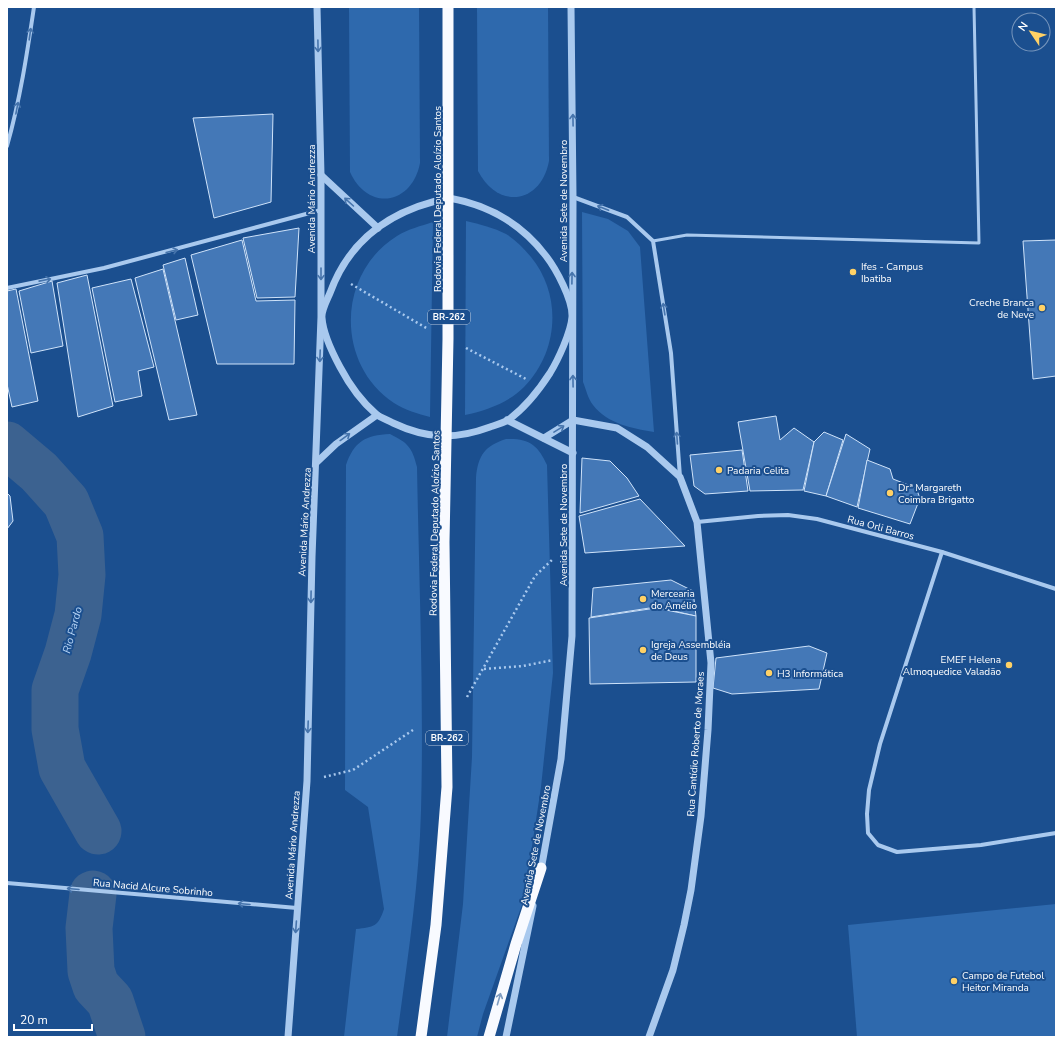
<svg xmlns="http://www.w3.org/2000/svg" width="1063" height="1044" font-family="'Nunito Sans',sans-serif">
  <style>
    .green { fill: #2e69ad }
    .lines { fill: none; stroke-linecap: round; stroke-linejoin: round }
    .river { stroke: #3c6290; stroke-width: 47 }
    .building { fill: #4478b7; stroke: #cfe3fa }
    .path { stroke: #a9c9ee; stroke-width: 2.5; stroke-dasharray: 2 3; stroke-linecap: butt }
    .service { stroke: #a9c9ee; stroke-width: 3 }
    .minor { stroke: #a9c9ee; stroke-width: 4 }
    .tertiary { stroke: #a9c9ee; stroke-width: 7 }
    .trunk { stroke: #f8faff; stroke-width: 11 }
    .oneway { stroke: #4674ac }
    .oneway2 { stroke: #7e9cc1 }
    .poi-dot { fill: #ffd166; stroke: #1b4f8f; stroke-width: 1.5 }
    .labels { text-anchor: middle; stroke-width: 4; stroke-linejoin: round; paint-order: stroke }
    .shield { fill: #1b4f8f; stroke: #bbcadd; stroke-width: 1 }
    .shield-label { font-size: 9px; font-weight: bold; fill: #fff }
    .street-label { font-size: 10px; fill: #fff; stroke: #1b4f8f }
    .poi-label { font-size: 10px; fill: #fff; stroke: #1b4f8f; text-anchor: start }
    .water-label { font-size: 11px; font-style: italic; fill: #b5d3f5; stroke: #1b4f8f }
  </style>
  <rect width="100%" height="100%" fill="#1b4f8f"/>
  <g class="green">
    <path d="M349 7H419L420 163C412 205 368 212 350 172Z"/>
    <path d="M477 7H548L549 161C541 204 498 210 478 171Z"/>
    <path d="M582 212 608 219 628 231 640 247 654 432C631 428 608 424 593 405 588 399 586 389 583 382Z"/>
    <path d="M466 221C480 224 494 228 506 234 516 240 524 249 531 257 562 295 559 351 524 387 508 403 487 410 465 415Z"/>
    <path d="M433 222 430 417C418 414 405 410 394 403 335 364 337 273 397 236 408 229 421 226 433 222Z"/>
    <path d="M390 434C408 443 412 447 417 467 419 581 424 696 421 811 419 887 407 962 397 1037H344L356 929C374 927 378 927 384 909L368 807 345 790 346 465C354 442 365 435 390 434Z"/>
    <path d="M506 439C529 438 538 445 547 465L553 673 541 787 524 899 483 1014 477 1037H447L463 904 472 757 476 478C478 455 485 446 506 439Z"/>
    <path d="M1056 904V1037H857L848 925Z"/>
  </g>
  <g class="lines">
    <g class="river">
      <path d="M7 445 39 472 66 502 80 536 82 575 78 615 68 653 55 690V729L62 768 98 831"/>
      <path d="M93 894 89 928 91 971 96 986 110 1001 122 1037"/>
    </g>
  </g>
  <g class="building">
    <path d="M273 114 271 202 214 218 193 118Z"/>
    <path d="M299 228 295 297 257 298 243 238Z"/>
    <path d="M242 240 256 301 295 300 294 364H217L191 255Z"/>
    <path d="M1056 240V376L1033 379 1023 241Z"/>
    <path d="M185 258 198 315 176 320 163 265Z"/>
    <path d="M163 269 197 415 169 420 135 278Z"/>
    <path d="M87 275 113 406 78 417 57 283Z"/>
    <path d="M131 279 154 367 138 371 142 396 115 402 92 288Z"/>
    <path d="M52 281 63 346 31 353 19 291Z"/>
    <path d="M16 289 38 401 12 407 7 384V291Z"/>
    <path d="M776 416 780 440 794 428 814 442 803 490 750 491 738 422Z"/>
    <path d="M824 432 843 440 826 496 804 491 814 442Z"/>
    <path d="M846 434 870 449 857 507 826 496Z"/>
    <path d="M742 450 748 491 705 494 694 486 690 455Z"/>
    <path d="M582 458 610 461 627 478 639 496 580 513Z"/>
    <path d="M867 460 890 469 893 479 916 488 920 498 910 524 858 508Z"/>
    <path d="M7 493 10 496 13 521 7 529Z"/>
    <path d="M640 499 685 546 585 553 579 516Z"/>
    <path d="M671 580 693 591 696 616 656 607 591 617 593 588Z"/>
    <path d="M656 608 696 616V682L590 684 589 618Z"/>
    <path d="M809 646 827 653 819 689 732 694 713 688 716 658Z"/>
  </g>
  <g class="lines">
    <g class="path">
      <path d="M351 284 428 329"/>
      <path d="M466 348 526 379"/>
      <path d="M484 669 523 666 553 660"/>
      <path d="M467 697 535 576 554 558"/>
      <path d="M324 777 353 770 413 730"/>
    </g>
    <path class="service" d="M653 241 687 235 979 243 974 7"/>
    <g class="minor">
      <path d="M7 146C20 100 27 54 34 7"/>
      <path d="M573 197 627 217 653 241 671 353 680 477"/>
      <path d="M7 288 104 268 321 210"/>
      <path d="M697 522 758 516 788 515 817 519 942 552 1056 589"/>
      <path d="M942 552 880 744 869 790 867 814 868 833 878 845 897 852 981 845 1056 833"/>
      <path d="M7 883 297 908"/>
    </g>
    <g class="tertiary">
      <path d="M321 175 378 228"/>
      <path d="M449 198C489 205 521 223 546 256 556 269 573 300 572 317 571 332 558 360 550 373 539 390 525 408 508 420 503 423 496 425 490 427 455 440 427 439 393 423 388 420 381 418 376 414 362 402 349 384 340 367 333 354 323 333 322 318 321 311 327 300 330 293 350 238 393 209 449 198Z"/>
      <path d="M507 420 573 453"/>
      <path d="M573 420 617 428 647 447 680 477 697 522 711 663 708 730 701 816 691 890 684 925 673 970 649 1037"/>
      <path d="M544 438 573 420"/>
      <path d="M317 462 336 444 377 415"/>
      <path d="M541 870 561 759 572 636 573 197 571 7"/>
      <path d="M288 1037 307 781 312 557 321 317V175L317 7"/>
      <path d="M506 1037 533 906"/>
    </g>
    <g class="trunk">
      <path d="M421 1037 436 925 447 787 444 542 448 339V7"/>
      <path d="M489 1037 516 944 541 868"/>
    </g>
  </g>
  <defs><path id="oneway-shaft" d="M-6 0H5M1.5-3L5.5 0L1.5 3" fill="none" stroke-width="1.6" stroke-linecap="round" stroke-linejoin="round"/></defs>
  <g class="oneway">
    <use href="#oneway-shaft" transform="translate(30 34) rotate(-82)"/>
    <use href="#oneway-shaft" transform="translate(318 46) rotate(89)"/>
    <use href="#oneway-shaft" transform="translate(17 108) rotate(-79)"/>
    <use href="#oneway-shaft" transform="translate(573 120) rotate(-91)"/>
    <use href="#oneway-shaft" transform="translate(349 202) rotate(-138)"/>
    <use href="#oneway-shaft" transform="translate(603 208) rotate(-159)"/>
    <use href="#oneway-shaft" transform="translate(172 251) rotate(-14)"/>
    <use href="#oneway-shaft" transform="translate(321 274) rotate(90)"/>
    <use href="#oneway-shaft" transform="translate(572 278) rotate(-89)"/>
    <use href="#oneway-shaft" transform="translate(45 280) rotate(-11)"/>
    <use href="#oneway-shaft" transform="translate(664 309) rotate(-99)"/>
    <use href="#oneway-shaft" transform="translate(320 356) rotate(92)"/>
    <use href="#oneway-shaft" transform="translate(573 381) rotate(-91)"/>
    <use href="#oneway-shaft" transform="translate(559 429) rotate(-32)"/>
    <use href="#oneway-shaft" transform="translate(345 437) rotate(-36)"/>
    <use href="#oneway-shaft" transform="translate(677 438) rotate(-94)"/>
    <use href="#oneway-shaft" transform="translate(311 597) rotate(91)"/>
    <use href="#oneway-shaft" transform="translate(308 727) rotate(92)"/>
    <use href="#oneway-shaft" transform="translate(73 889) rotate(-175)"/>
    <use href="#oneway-shaft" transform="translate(244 904) rotate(-175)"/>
    <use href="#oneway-shaft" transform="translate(296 927) rotate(94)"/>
  </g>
  <use class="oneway2" href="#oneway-shaft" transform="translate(499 999) rotate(-74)"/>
  <g class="poi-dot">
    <circle cx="853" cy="272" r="4"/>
    <circle cx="1042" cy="308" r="4"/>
    <circle cx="719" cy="470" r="4"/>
    <circle cx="890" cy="493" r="4"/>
    <circle cx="643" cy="599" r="4"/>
    <circle cx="643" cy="650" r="4"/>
    <circle cx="1009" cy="665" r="4"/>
    <circle cx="769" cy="673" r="4"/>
    <circle cx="954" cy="981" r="4"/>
  </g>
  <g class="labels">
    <g class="shield">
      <rect x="428" y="310" width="42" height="14" rx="3"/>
      <rect x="426" y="731" width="42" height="14" rx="3"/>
    </g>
    <g class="shield-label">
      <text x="449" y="320">BR-262</text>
      <text x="447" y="741">BR-262</text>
    </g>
    <g class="street-label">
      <text transform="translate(311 199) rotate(-90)" y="4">Avenida Mário Andrezza</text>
      <text transform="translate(437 199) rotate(-90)" y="4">Rodovia Federal Deputado Aloízio Santos</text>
      <text transform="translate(563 201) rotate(-90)" y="4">Avenida Sete de Novembro</text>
      <text transform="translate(304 522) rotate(-87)" y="4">Avenida Mário Andrezza</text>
      <text transform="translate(434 523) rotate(-89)" y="4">Rodovia Federal Deputado Aloízio Santos</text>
      <text transform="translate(563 525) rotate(-90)" y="4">Avenida Sete de Novembro</text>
      <text transform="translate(881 527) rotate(15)" y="4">Rua Orli Barros</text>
      <text transform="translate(695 744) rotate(-86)" y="4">Rua Cantídio Roberto de Moraes</text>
      <text transform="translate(292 845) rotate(-86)" y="4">Avenida Mário Andrezza</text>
      <text transform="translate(535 845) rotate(-79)" y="4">Avenida Sete de Novembro</text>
      <text transform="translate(153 887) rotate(5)" y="4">Rua Nacid Alcure Sobrinho</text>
    </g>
    <g class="poi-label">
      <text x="861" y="270">Ifes - Campus<tspan x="861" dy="12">Ibatiba</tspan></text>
      <text x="1034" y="306" text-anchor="end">Creche Branca<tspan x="1034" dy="12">de Neve</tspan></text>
      <text x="727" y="474">Padaria Celita</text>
      <text x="898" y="491">Drª Margareth<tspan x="898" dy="12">Coimbra Brigatto</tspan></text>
      <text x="651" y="597">Mercearia<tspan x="651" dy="12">do Amélio</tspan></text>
      <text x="651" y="648">Igreja Assembléia<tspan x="651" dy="12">de Deus</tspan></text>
      <text x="1001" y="663" text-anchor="end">EMEF Helena<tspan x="1001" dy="12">Almoquedice Valadão</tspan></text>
      <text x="777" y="677">H3 Informática</text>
      <text x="962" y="979">Campo de Futebol<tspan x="962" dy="12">Heitor Miranda</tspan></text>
    </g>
    <g class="water-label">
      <text transform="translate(72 630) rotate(-75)" y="4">Rio Pardo</text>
    </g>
  </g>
  <rect width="1063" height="1044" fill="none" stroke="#ffffff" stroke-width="16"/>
  <g transform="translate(1031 32) rotate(305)"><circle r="19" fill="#1b4f8f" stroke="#7695bc"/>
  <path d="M0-3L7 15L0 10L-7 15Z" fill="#ffd166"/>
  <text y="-6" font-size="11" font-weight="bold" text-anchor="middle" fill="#ffffff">N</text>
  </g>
  <path d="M14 1024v6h78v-6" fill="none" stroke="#ffffff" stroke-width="2"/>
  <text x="20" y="1024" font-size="12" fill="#ffffff" stroke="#1b4f8f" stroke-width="3" paint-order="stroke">20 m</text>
</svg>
